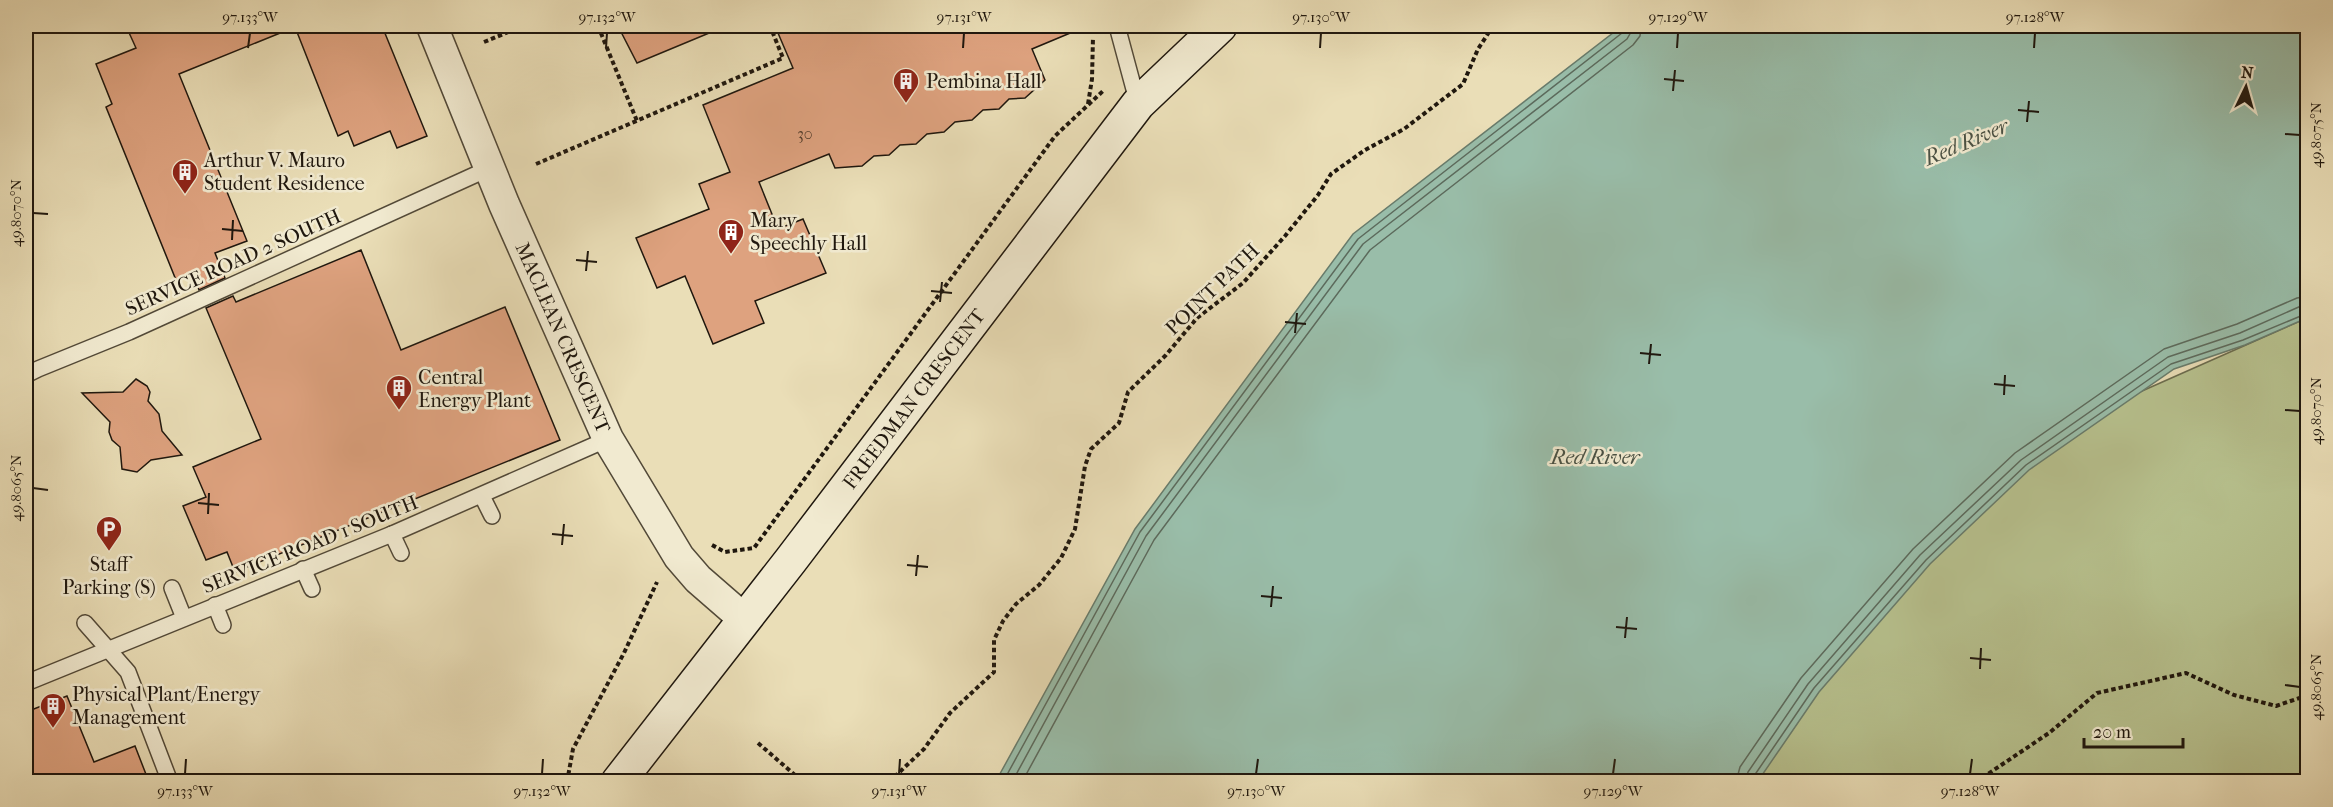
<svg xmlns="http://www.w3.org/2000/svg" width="2333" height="807" font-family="'IM FELL French Canon',serif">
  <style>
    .green { fill: #b7c18e; stroke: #6b6c4e; stroke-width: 1.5 }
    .water { fill: #99bda9; stroke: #687b6b; stroke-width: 1.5 }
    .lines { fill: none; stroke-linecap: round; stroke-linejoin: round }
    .shore { stroke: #5c6a5c; stroke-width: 1.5 }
    .building { fill: #dea27f; stroke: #1f170e; stroke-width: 1.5 }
    .lane-casing { stroke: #524938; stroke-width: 18 }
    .street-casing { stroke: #524938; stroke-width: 33 }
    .secondary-casing { stroke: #1f170e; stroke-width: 36 }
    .path { stroke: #1f170e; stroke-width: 4; stroke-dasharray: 4.5 3; stroke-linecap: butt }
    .lane { stroke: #f1ead0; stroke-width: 15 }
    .street { stroke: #f1ead0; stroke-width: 30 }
    .secondary { stroke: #f1ead0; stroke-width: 33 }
    .ticks { fill: none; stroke: #1f170e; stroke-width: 2 }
    .labels { text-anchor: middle; stroke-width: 5; stroke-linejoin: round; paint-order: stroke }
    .number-label { font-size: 16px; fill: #4f3a2a }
    .poi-label { font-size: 20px; fill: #1f170e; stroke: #f1ead0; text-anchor: start }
    .street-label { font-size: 20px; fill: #1f170e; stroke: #f1ead0 }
    .water-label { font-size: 21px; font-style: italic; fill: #4a5144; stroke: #f1ead0 }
    .neatline { fill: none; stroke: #1f170e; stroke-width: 2 }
    .ticks-label { font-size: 15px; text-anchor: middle; fill: #1f170e }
  </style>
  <rect width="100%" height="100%" fill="#eadeb7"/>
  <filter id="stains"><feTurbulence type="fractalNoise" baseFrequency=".00333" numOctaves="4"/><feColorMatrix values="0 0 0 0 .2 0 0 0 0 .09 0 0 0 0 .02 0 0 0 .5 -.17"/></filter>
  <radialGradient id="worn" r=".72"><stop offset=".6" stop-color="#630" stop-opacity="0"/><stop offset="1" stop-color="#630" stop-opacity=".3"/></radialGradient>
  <path class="green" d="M2307 318V781L1701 782 2054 430Z"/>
  <path class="water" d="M1622 26H2307V318L2245 345 2174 369 2029 470 1930 564 1819 692 1758 781H996L1135 529 1353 234Z"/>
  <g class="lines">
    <g class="shore">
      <path d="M1003 782 1140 532 1358 239 1622 33 1625 26"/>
      <path d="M1012 782 1146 536 1363 244 1627 39 1631 32 1632 26"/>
      <path d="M1022 782 1154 540 1370 250 1633 45 1640 36 1641 26"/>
      <path d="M1736 782 1740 767 1801 678 1913 549 2015 453 2164 349 2237 324 2297 298 2308 296"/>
      <path d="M1745 782 1748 772 1808 684 1920 555 2021 460 2168 357 2240 333 2301 306 2308 305"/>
      <path d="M1753 782 1754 776 1814 688 1926 560 2026 465 2171 364 2243 340 2308 313"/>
    </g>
  </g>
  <g class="building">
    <path d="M126 26H382L427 136 397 148 390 131 354 146 348 131 338 136 295 27 179 74 247 241 215 253 225 278 199 290 193 274 176 280 106 107 112 104 96 64 136 48Z"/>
    <path d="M618 26H726L637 63Z"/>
    <path d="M775 26H1087L1032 49 1045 80 1025 98 1009 99 999 109 983 110 972 120 955 122 944 132 927 134 916 144 900 145 889 155 874 156 862 166 835 168 829 154 759 182 778 229 803 219 826 273 755 301 764 323 713 344 685 276 657 288 636 238 709 209 699 184 730 172 703 105 793 68Z"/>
    <path d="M361 250 401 350 505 307 560 440 235 572 227 552 206 560 183 506 206 497 193 467 261 439 206 308 233 296 236 302Z"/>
    <path d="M136 379 147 386 150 392 148 401 159 414 162 431 182 455 151 460 137 472 122 469 120 447 112 440 109 432 110 422 82 393 123 392Z"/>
    <path d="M67 696 94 762 135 746 149 782H26V712Z"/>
  </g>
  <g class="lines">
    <g class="lane-casing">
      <g id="lane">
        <path d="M1117 26 1138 104"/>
        <path d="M26 375 38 369 129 332 490 168"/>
        <path d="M482 496 492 516"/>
        <path d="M392 534 401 553"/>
        <path d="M303 569 312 589"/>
        <path d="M172 588 184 618"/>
        <path d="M215 605 223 625"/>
        <path d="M85 623 128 672 170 782"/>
        <path d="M26 683 392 534 608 439"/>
      </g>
    </g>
    <g class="street-casing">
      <g id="street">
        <path id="s1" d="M432 26 504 204 608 439 679 557 698 579 744 619"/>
      </g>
    </g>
    <g class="secondary-casing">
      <g id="secondary">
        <path id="s2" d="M618 782 791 560 1138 104 1220 26"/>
      </g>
    </g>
    <g class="path">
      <path d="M598 26 637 121"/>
      <path d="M1153 26 1164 32"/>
      <path d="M484 42 523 26"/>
      <path d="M1088 104 1092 79 1093 37"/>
      <path d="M536 164 783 58 770 26"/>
      <path d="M712 545 725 552 754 548 1055 136 1103 91"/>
      <path d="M758 743 803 782"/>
      <path d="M567 782 573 749 624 653 657 582"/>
      <path d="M889 782 924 749 950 713 994 672V640L1003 621 1016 604 1039 585 1061 558 1075 529 1085 466 1091 449 1119 423 1128 392 1166 355 1197 318 1243 283 1285 236 1318 195 1331 174 1365 150 1404 129 1463 84 1478 49 1493 26"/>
      <path d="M1976 782 2049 733 2097 693 2186 673 2234 695 2276 706 2308 695"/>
    </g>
    <use href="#lane" class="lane"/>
    <use href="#street" class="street"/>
    <use href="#secondary" class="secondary"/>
  </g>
  <path class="ticks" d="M248 48 250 33M606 48 607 33M963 48 964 33M1320 48 1321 33M1677 48 1678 33M2034 48 2035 33M1664 79 1684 81M1673 91 1675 70M2018 110 2039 112M2027 122 2029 101M2285 134 2300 135M33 213 48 214M222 229 243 231M232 240 233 220M576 260 597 262M586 271 588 251M931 291 952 293M940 302 942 282M1285 322 1306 324M1295 333 1297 313M1640 353 1661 355M1649 364 1651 344M1994 384 2015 386M2004 395 2005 375M2285 410 2300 411M33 488 48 490M198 503 219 505M208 514 209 493M552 534 573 536M562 545 564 524M907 565 928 567M916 576 918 555M1261 596 1282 598M1271 607 1273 586M1616 627 1637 629M1625 638 1627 617M1970 658 1991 660M1980 669 1981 648M2285 685 2300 687M185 774 186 759M542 774 543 759M899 774 900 759M1256 774 1258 759M1613 774 1615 759M1970 774 1972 759"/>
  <defs>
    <g id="building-pin" transform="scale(1.35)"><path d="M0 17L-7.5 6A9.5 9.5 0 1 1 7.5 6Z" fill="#8f2418" stroke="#f1ead0"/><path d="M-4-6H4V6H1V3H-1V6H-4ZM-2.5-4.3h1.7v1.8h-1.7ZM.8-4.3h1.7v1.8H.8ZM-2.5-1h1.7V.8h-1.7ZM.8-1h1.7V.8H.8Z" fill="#fff"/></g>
    <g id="parking-pin" transform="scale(1.35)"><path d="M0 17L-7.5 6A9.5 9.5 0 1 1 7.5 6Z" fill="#8f2418" stroke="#f1ead0"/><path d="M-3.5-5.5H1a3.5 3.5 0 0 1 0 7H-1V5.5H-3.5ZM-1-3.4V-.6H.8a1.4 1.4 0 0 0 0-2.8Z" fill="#fff"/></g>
  </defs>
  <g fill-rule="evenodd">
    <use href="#building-pin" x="906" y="81"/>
    <use href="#building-pin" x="185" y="172"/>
    <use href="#building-pin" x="731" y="232"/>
    <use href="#building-pin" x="399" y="388"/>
    <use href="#parking-pin" x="109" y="529"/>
    <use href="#building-pin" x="53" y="706"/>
  </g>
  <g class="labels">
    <g class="number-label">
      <text x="805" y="139">30</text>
    </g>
    <g class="poi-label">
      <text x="926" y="88">Pembina Hall</text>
      <text x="204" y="167">Arthur V. Mauro<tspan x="204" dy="23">Student Residence</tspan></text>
      <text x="750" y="227">Mary<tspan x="750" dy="23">Speechly Hall</tspan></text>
      <text x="418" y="384">Central<tspan x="418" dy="23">Energy Plant</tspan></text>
      <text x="109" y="571" text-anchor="middle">Staff<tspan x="109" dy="23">Parking (S)</tspan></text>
      <text x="72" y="701">Physical Plant/Energy<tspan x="72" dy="23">Management</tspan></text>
    </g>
    <g class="street-label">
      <text transform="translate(233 262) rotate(-24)" y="7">SERVICE ROAD 2 SOUTH</text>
      <text transform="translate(1212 289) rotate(-44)" y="7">POINT PATH</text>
      <text dy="7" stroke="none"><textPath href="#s1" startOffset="338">MACLEAN CRESCENT</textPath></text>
      <text dy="7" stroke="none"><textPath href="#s2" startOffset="484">FREEDMAN CRESCENT</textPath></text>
      <text transform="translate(310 544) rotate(-22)" y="7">SERVICE ROAD 1 SOUTH</text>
    </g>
    <g class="water-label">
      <text transform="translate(1966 142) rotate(-23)" y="7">Red River</text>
      <text x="1595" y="464">Red River</text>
    </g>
  </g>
  <rect width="2333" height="807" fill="none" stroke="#eadeb7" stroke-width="66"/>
  <g transform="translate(2246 87) rotate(5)" stroke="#f1ead0" stroke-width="4.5" paint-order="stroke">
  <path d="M0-4.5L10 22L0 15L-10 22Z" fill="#1f170e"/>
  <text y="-9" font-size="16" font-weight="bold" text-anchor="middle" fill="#1f170e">N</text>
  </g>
  <path d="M2084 738v9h99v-9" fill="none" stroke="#1f170e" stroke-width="3"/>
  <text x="2093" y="738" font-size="18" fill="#1f170e" stroke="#f1ead0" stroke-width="4.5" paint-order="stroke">20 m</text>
  <rect x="33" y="33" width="2267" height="741" class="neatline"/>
  <g class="ticks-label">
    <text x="250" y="22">97.133°W</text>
    <text x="607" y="22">97.132°W</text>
    <text x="964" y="22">97.131°W</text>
    <text x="1321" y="22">97.130°W</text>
    <text x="1678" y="22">97.129°W</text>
    <text x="2035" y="22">97.128°W</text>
    <text transform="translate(2316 135) rotate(-90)" y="5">49.8075°N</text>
    <text transform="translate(16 213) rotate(-90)" y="5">49.8070°N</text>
    <text transform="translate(2316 411) rotate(-90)" y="5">49.8070°N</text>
    <text transform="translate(16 488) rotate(-90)" y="5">49.8065°N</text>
    <text transform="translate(2316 687) rotate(-90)" y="5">49.8065°N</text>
    <text x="185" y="796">97.133°W</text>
    <text x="542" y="796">97.132°W</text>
    <text x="899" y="796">97.131°W</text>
    <text x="1256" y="796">97.130°W</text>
    <text x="1613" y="796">97.129°W</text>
    <text x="1970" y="796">97.128°W</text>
  </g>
  <rect width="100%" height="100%" filter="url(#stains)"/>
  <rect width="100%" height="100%" fill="url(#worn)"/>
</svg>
